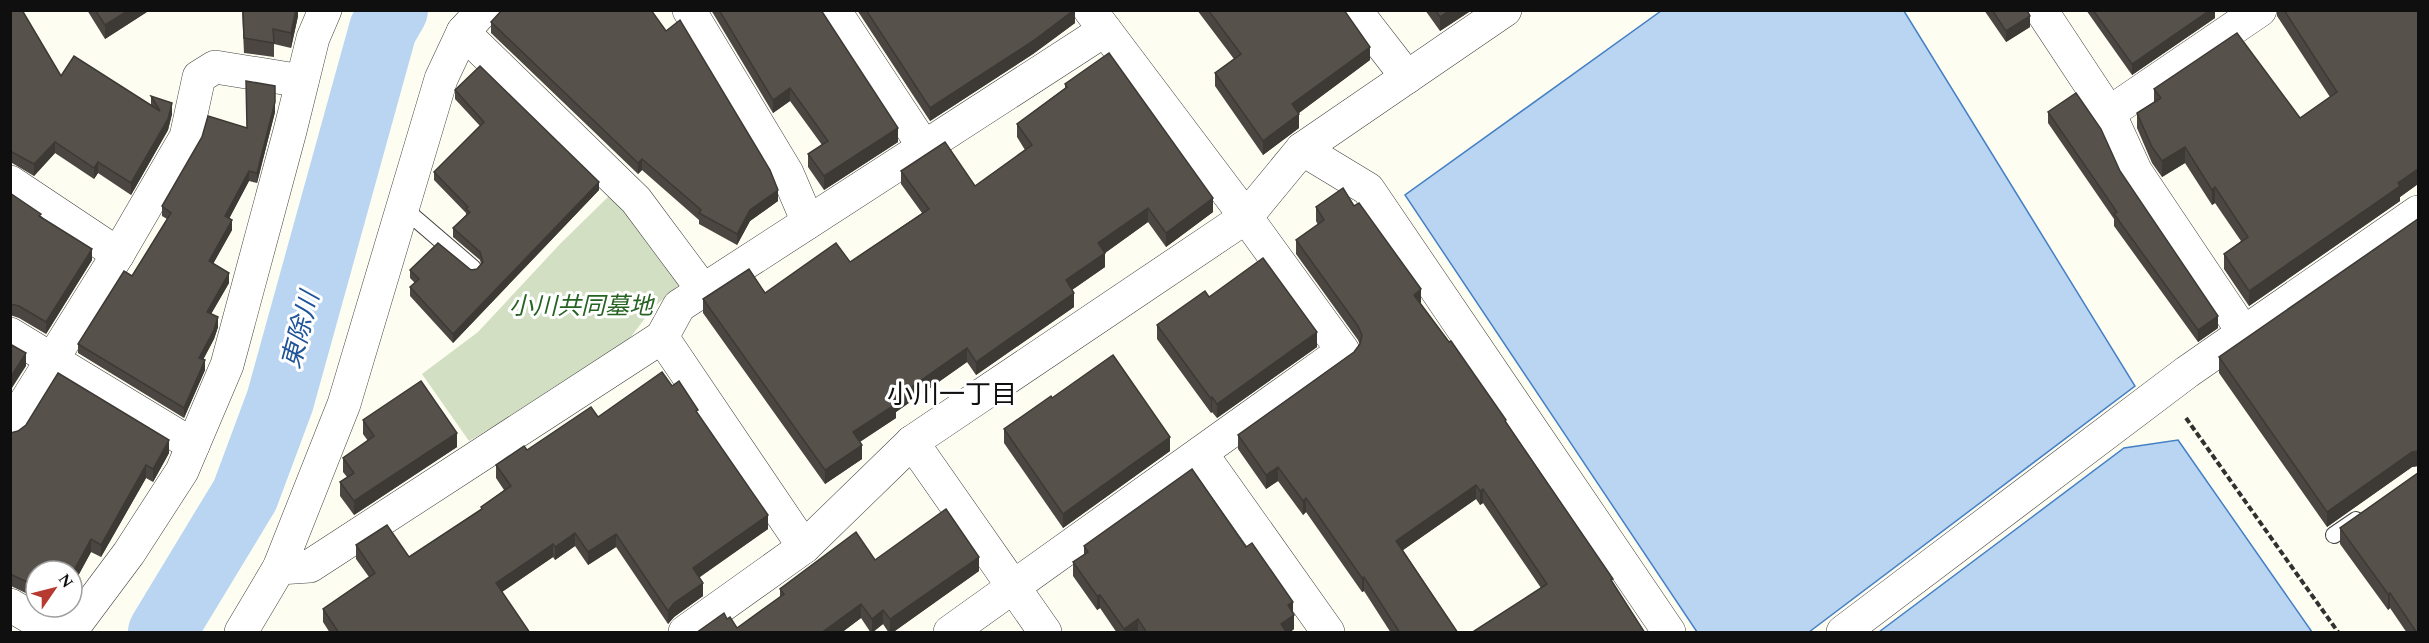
<svg xmlns="http://www.w3.org/2000/svg" width="2429" height="643" font-family="Spectral,'Noto Sans JP',serif">
  <style>
    .cemetery { fill: #d2dfc3 }
    .water { fill: #b9d5f2; stroke: #4480c5; stroke-width: 1.5 }
    .lines { fill: none; stroke-linecap: round; stroke-linejoin: round }
    .river { stroke: #b9d5f2; stroke-width: 68 }
    .service-casing { stroke: #424242; stroke-width: 18 }
    .minor-casing { stroke: #424242; stroke-width: 34 }
    .path { stroke: #313131; stroke-width: 4; stroke-dasharray: 6 3; stroke-linecap: butt }
    .service { stroke: #fff; stroke-width: 16 }
    .minor { stroke: #fff; stroke-width: 33 }
    .wall { fill: #4b4641 }
    .shaded-wall { fill: #3d3935 }
    .building { fill: #57514c; stroke: #3d3935; stroke-width: 1.5 }
    .labels { text-anchor: middle; stroke-width: 6; stroke-linejoin: round; paint-order: stroke }
    .park-label { font-size: 24px; font-style: italic; fill: #276322; stroke: #fff }
    .water-label { font-size: 26px; font-style: italic; fill: #1f5499; stroke: #fff }
    .neighbourhood-label { font-size: 26px; fill: #0f0f0f; stroke: #fff }
  </style>
  <rect width="100%" height="100%" fill="#fefdf1"/>
  <path class="cemetery" d="M611 194 681 283 652 309 621 350 469 441 422 374 478 332 560 244Z"/>
  <g class="water">
    <path d="M1661 11H1904L2135 386 1809 632H1697L1405 195Z"/>
    <path d="M2178 440 2312 632H1879L2124 448Z"/>
  </g>
  <g class="lines">
    <path class="river" d="M162 632 245 495 280 401 383 29 394 10"/>
    <g class="service-casing">
      <g id="service">
        <path d="M402 207 473 268"/>
        <path d="M2334 535 2356 520"/>
      </g>
    </g>
    <g class="minor-casing">
      <g id="minor">
        <path d="M689 10 787 173 808 222"/>
        <path d="M834 10 924 147"/>
        <path d="M1355 10 1407 77"/>
        <path d="M2041 10 2109 113 2136 172 2244 333"/>
        <path d="M463 32 636 200 703 290"/>
        <path d="M2109 113 2260 10"/>
        <path d="M1302 149 1368 189 1669 632"/>
        <path d="M10 182 118 254"/>
        <path d="M10 334 193 445"/>
        <path d="M662 337 804 547"/>
        <path d="M10 427 118 254 186 137 199 77 215 67 302 81"/>
        <path d="M912 442 1045 632"/>
        <path d="M1201 453 1328 632"/>
        <path d="M279 568 310 566 662 337 679 306 1105 30"/>
        <path d="M10 605 56 632"/>
        <path d="M70 632 129 553 182 471 227 365 290 131 313 38 325 10"/>
        <path d="M241 632 279 568 344 404 441 79 463 32 483 10"/>
        <path d="M685 632 804 547 912 442 1246 217 1302 149 1505 10"/>
        <path d="M950 632 1343 351 1246 217 1090 10"/>
        <path d="M1843 632 2187 372 2418 212"/>
      </g>
    </g>
    <path class="path" d="M2186 418 2338 632"/>
    <use href="#service" class="service"/>
    <use href="#minor" class="minor"/>
  </g>
  <g class="wall">
    <path d="M10 10 61 76 151 105V96L172 114 168 130 131 195 98 173 94 179 55 153 34 176 12 163 10 164Z"/>
    <path d="M87 10H150L105 39Z"/>
    <path d="M242 10H298V16L291 48 274 44V57L244 53Z"/>
    <path d="M711 10H821L898 142 824 190 808 167V154L822 145 790 101 773 113Z"/>
    <path d="M857 10H1075V23L1033 54 930 121Z"/>
    <path d="M1197 10H1344L1370 60 1299 113V128L1263 155 1215 86V73L1234 59Z"/>
    <path d="M1425 10H1472L1440 31Z"/>
    <path d="M1984 10H2027L2030 27 2006 42Z"/>
    <path d="M2086 10H2215V18L2132 75Z"/>
    <path d="M2277 10H2418V184L2400 197V201L2249 306 2224 269V254L2241 241 2215 203 2212 205 2185 163 2162 177 2152 163 2137 128V113L2154 102V89L2300 118 2330 97 2277 16Z"/>
    <path d="M491 22 778 201 750 221 737 245 699 224V220L642 170 638 174 491 33Z"/>
    <path d="M1065 84 1213 212 1166 247 1148 222 1105 253V267L1072 290 1074 307 976 375 967 362 896 412V418L860 442 862 459 825 484 703 313V299L765 293 850 262 922 213 901 184V171L975 186 1025 150 1017 137V124L1065 88Z"/>
    <path d="M455 90 599 190 453 343 410 296V287L415 283 410 278V270L477 269 481 264 480 260 453 237V228L466 215V213L434 180V172L480 126 455 99Z"/>
    <path d="M275 112 257 183 249 181 229 219 232 230 213 264 229 283 211 314 218 327 214 339 203 360 205 370 184 418 78 353V344L132 276 167 219 162 216V206L247 128Z"/>
    <path d="M2048 112 2120 171 2218 328 2198 342 2114 226V219L2048 123Z"/>
    <path d="M10 193 41 216 92 260 46 334 19 318 10 315Z"/>
    <path d="M1316 207 1421 303V304L1506 423 1613 579 1541 588 1483 503 1480 505 1476 499 1403 550 1458 633H1391L1364 591 1362 592 1306 512 1303 515 1278 481 1266 489 1238 449V435L1354 352 1360 345 1358 340 1296 254V240L1318 225 1316 221Z"/>
    <path d="M2418 219V466L2412 467 2327 527 2219 373V357Z"/>
    <path d="M1209 297 1317 347 1217 418 1212 412 1211 413 1157 339V325Z"/>
    <path d="M672 386 698 414 768 529 699 577 703 596 674 617 668 624 616 547 588 565 575 546 555 560 553 557 502 592 530 633H330L323 622V609L369 577 356 559V545L409 557 481 509V507L504 490 496 478V465L598 417Z"/>
    <path d="M363 420 457 447 354 515 340 496V482L347 477 343 472V458L368 441 363 434Z"/>
    <path d="M1004 429 1170 451 1063 528 1004 443Z"/>
    <path d="M10 433 169 453 153 482 146 478 101 557 91 552 72 587V571H36V598L11 586Z"/>
    <path d="M2418 473V633H2407L2390 608 2388 610 2340 544V528Z"/>
    <path d="M1084 546 1293 614 1294 629 1289 633H1117L1100 608 1097 610 1073 576V562L1084 555Z"/>
    <path d="M875 560 979 571 892 633H889L883 624 871 633 861 618 841 633H696L727 619 737 628 780 597V589Z"/>
  </g>
  <g class="shaded-wall">
    <path d="M129 10H150L105 39V25Z"/>
    <path d="M296 10H298V16L291 48V33Z"/>
    <path d="M1074 10H1075V23L1033 54 930 121V108Z"/>
    <path d="M1451 10H1472L1440 31V17Z"/>
    <path d="M2210 10H2215V18L2132 75V64Z"/>
    <path d="M2030 16V27L2006 42V31Z"/>
    <path d="M1370 47V60L1292 118V104Z"/>
    <path d="M790 88V101L773 113V100Z"/>
    <path d="M275 102V112L257 183V173Z"/>
    <path d="M172 103V114L168 130 131 195V183Z"/>
    <path d="M1299 114V128L1263 155V141Z"/>
    <path d="M898 128V142L824 190V176Z"/>
    <path d="M55 142V153L34 176V164Z"/>
    <path d="M2185 147V163L2162 177V161Z"/>
    <path d="M642 159V170L638 174V163Z"/>
    <path d="M98 162V173L94 179V168Z"/>
    <path d="M2418 169V184L2400 197V201L2249 306V291Z"/>
    <path d="M249 171V181L225 226V216Z"/>
    <path d="M599 182V190L453 343V334Z"/>
    <path d="M2215 187V203L2212 205V190Z"/>
    <path d="M778 190V201L750 221 737 245V234L750 210Z"/>
    <path d="M1213 198V212L1166 247V233Z"/>
    <path d="M1148 208V222L1105 253V267L1066 294V280L1098 243Z"/>
    <path d="M232 220V230L209 271V261Z"/>
    <path d="M92 249V260L46 334V322Z"/>
    <path d="M229 273V283L207 321V312Z"/>
    <path d="M1421 289V303L1414 309V295Z"/>
    <path d="M1074 293V307L976 375V362Z"/>
    <path d="M2218 316V328L2198 342V330Z"/>
    <path d="M218 317V327L214 339 199 367V358Z"/>
    <path d="M1317 332V347L1217 418V404Z"/>
    <path d="M967 348V362L896 412V418L853 446V432L893 400Z"/>
    <path d="M26 353V366L10 391V378Z"/>
    <path d="M205 360V370L184 418V408Z"/>
    <path d="M1212 397V412L1211 413V399Z"/>
    <path d="M457 433V447L354 515V501Z"/>
    <path d="M1170 437V451L1063 528V514Z"/>
    <path d="M169 440V453L153 482V469Z"/>
    <path d="M862 445V459L825 484V470Z"/>
    <path d="M2418 450V466L2412 467 2327 527V512L2412 452Z"/>
    <path d="M146 465V478L101 557V545Z"/>
    <path d="M1278 467V481L1266 489V475Z"/>
    <path d="M1476 485V499L1396 555V541Z"/>
    <path d="M1483 489V503L1480 505V491Z"/>
    <path d="M1306 498V512L1303 515V501Z"/>
    <path d="M768 515V529L693 582V568Z"/>
    <path d="M575 533V546L555 560V547Z"/>
    <path d="M616 534V547L588 565V552Z"/>
    <path d="M91 539V552L72 587V574Z"/>
    <path d="M553 544V557L496 596V583Z"/>
    <path d="M979 557V571L892 633H890V619Z"/>
    <path d="M1364 577V591L1362 592V578Z"/>
    <path d="M703 583V596L674 617 668 624V611L674 603Z"/>
    <path d="M2390 593V608L2388 610V594Z"/>
    <path d="M1100 595V608L1097 610V596Z"/>
    <path d="M1293 602V615L1288 605Z"/>
    <path d="M861 604V618L841 633H821Z"/>
    <path d="M883 610V624L872 633V619Z"/>
    <path d="M1294 615V629L1289 633H1281V624Z"/>
    <path d="M1138 619V633H1124V629Z"/>
  </g>
  <g class="building">
    <path d="M10 10H22L61 76 74 56 160 111 151 96 172 103 168 119 131 183 98 162 94 168 55 142 34 164 12 152H10Z"/>
    <path d="M95 10H129L105 25Z"/>
    <path d="M243 10H296L291 33 273 29 274 43 244 38Z"/>
    <path d="M502 10H651L666 31 680 20 770 170 778 190 750 210 737 234 699 213 701 210 642 159 638 163 491 22Z"/>
    <path d="M719 10H821L898 128 824 176 808 154 828 141 790 88 773 100Z"/>
    <path d="M866 10H1074L1033 41 930 108Z"/>
    <path d="M1208 10H1344L1370 47 1292 104 1299 114 1263 141 1215 73 1241 54Z"/>
    <path d="M1435 10H1451L1440 17Z"/>
    <path d="M1992 10H2027L2030 16 2006 31Z"/>
    <path d="M2093 10H2210L2132 64Z"/>
    <path d="M2284 10H2418V169L2398 183 2400 186 2249 291 2224 254 2248 237 2215 187 2212 190 2185 147 2162 161 2152 147 2137 113 2161 98 2154 89 2237 33 2300 118 2337 92Z"/>
    <path d="M1109 53 1213 198 1166 233 1148 208 1098 243 1105 253 1066 280 1074 293 976 362 967 348 893 400 896 404 853 432 862 445 825 470 703 299 749 269 765 293 836 243 850 262 929 209 901 171 945 142 975 186 1032 145 1017 124 1067 87 1065 84Z"/>
    <path d="M480 66 599 182 453 334 410 287 419 279 410 270 438 243 471 270 477 269 483 262 480 252 453 228 470 212 466 209 468 207 434 172 484 122 455 90Z"/>
    <path d="M246 81 275 86V102L257 173 249 171 225 216 232 220 209 261 229 273 207 312 218 317 214 330 199 358 205 360 184 408 78 344 124 271 132 276 171 213 162 206 202 137 208 116 247 128Z"/>
    <path d="M2076 93 2101 129 2120 171 2218 316 2198 330 2114 214 2117 212 2048 112Z"/>
    <path d="M1343 188 1354 206 1359 203 1421 289 1414 295 1449 342 1451 341 1506 420 1505 421 1613 579 1611 580 1645 633H1471L1547 584 1483 489 1480 491 1476 485 1396 541 1458 633H1400L1364 577 1362 578 1306 498 1303 501 1278 467 1266 475 1238 435 1354 352 1360 344 1362 335 1358 326 1296 240 1324 220 1316 207Z"/>
    <path d="M10 193 41 214 39 216 92 249 46 322 19 306 10 304Z"/>
    <path d="M2418 219V451L2412 452 2327 512 2219 357Z"/>
    <path d="M1263 258 1317 332 1217 404 1212 397 1211 399 1157 325 1205 291 1209 297Z"/>
    <path d="M10 344 26 353 10 378Z"/>
    <path d="M1113 355 1170 437 1063 514 1004 429 1051 396 1052 398Z"/>
    <path d="M662 372 672 386 679 381 698 410 696 411 768 515 693 568 703 583 674 603 668 611 616 534 588 552 575 533 555 547 553 544 496 583 530 633H339L323 609 375 573 356 545 387 525 409 557 482 509 481 507 511 486 496 465 524 446 527 450 591 407 598 417Z"/>
    <path d="M58 373 169 440 153 469 146 465 101 545 91 539 72 574V571H36V586L10 574V433L18 431 26 425Z"/>
    <path d="M421 381 457 433 354 501 340 482 354 473 343 458 374 436 363 420Z"/>
    <path d="M1192 469 1246 547 1252 543 1293 602 1288 605 1294 615 1281 624 1287 633H1147L1138 619 1124 629 1100 595 1097 596 1073 562 1088 552 1084 546Z"/>
    <path d="M2418 473V633H2417L2390 593 2388 594 2340 528Z"/>
    <path d="M946 509 979 557 890 619 883 610 872 619 861 604 821 633H696L724 613 727 619 730 617 737 628 784 594 780 589 856 532 875 560Z"/>
  </g>
  <g class="labels">
    <g class="park-label">
      <text x="581" y="314">小川共同墓地</text>
    </g>
    <g class="water-label">
      <text transform="translate(300 330) rotate(-75)" y="9">東除川</text>
    </g>
    <g class="neighbourhood-label">
      <text x="952" y="403">小川一丁目</text>
    </g>
  </g>
  <rect width="2429" height="643" fill="none" stroke="#0f0f0f" stroke-width="24"/>
  <g transform="translate(54 589) rotate(55)"><circle r="28" fill="#ffffff" stroke="#9f9f9f" stroke-width="1.5"/>
  <path d="M0-4.5L10 22L0 15L-10 22Z" fill="#b63a2f"/>
  <text y="-9" font-size="16" font-weight="bold" text-anchor="middle" fill="#0f0f0f">N</text>
  </g>
</svg>
